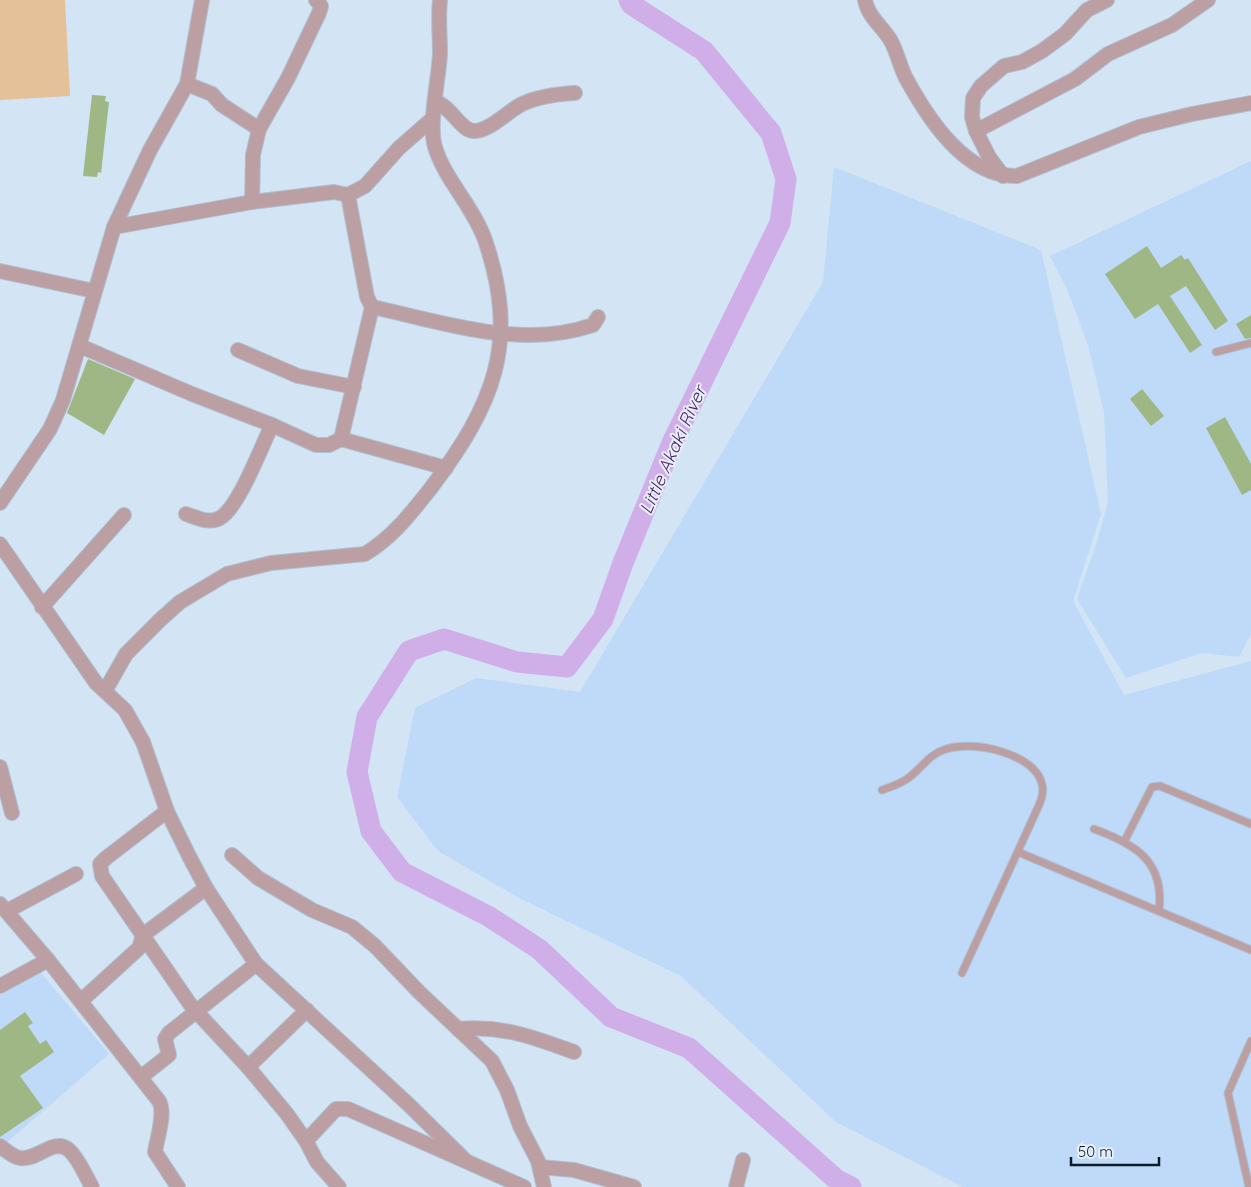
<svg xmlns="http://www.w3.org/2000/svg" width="1251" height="1187" font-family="Quicksand,sans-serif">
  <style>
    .built { fill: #bedaf8 }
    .green { fill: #e5c199 }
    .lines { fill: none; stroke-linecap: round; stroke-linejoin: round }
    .river { stroke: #d0afe9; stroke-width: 21 }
    .building { fill: #9eb785 }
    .service-casing { stroke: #afc0d0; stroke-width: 9 }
    .minor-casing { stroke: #afc0d0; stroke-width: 16 }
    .service { stroke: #bc9fa3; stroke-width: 7 }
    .minor { stroke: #bc9fa3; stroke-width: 14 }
    .labels { text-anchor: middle; stroke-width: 4; stroke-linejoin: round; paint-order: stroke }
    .water-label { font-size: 18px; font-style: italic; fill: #4b2265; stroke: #e7f0f9 }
  </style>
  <rect width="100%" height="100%" fill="#d3e4f5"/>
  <g class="built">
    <path d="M1251 161V634L1239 657 1202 653 1126 678 1077 599 1097 542 1108 502 1104 412 1088 345 1067 289 1050 256Z"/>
    <path d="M834 167 1041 250 1101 514 1073 601 1124 695 1251 661V1187H963L836 1122 681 976 521 899 438 851 397 797 415 708 476 678 580 692 823 282Z"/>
    <path d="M37 968 109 1054 5 1144 0 1140V988Z"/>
  </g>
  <path class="green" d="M0 0H65L70 96 0 100Z"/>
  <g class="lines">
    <path class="river" d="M629 0 632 5 704 51 771 133 786 179 780 223 672 443 623 563 603 619 567 667 517 662 444 639 409 651 367 717 357 772 371 831 402 872 488 916 539 949 611 1017 689 1048 837 1180 851 1187"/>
  </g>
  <g class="building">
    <path d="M92 95 106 96 105 101 109 102 101 173 98 172 97 177 83 176Z"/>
    <path d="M1147 246 1161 268 1181 255 1185 260 1188 258 1228 321 1215 330 1186 286 1170 296 1202 345 1190 353 1158 304 1135 319 1105 274Z"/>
    <path d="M1251 315V338L1245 339 1236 324Z"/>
    <path d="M88 359 135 379 104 435 67 413Z"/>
    <path d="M1142 389 1164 416 1151 426 1130 399Z"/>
    <path d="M1225 417 1251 464V490L1242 495 1206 428Z"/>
    <path d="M25 1012 33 1023 28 1026 40 1044 46 1040 54 1052 20 1076 43 1108 0 1137V1030Z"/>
  </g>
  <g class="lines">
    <g class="service-casing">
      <g id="service">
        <path d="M1216 352 1251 343"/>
        <path d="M882 790C891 787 899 784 907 779 921 769 929 754 946 749 972 740 1035 753 1042 784 1045 794 1039 805 1035 814L962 973"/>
        <path d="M1094 829C1135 844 1165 861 1159 911"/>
        <path d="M1125 840 1152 787 1160 786 1251 824"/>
        <path d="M1018 852 1251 950"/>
        <path d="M1249 1187 1228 1093 1251 1041"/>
      </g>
    </g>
    <g class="minor-casing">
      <g id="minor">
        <path d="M865 0C868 17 883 27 891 41 898 54 900 68 907 80 929 120 966 177 1017 176L1139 127 1192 114 1251 103"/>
        <path d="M187 84 212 94 222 105 259 129"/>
        <path d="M436 102C452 107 461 132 475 131 491 130 508 111 522 104 539 96 557 94 575 93"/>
        <path d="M976 131 1075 79 1108 54 1172 25 1208 0"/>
        <path d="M1003 176 989 157 976 131 972 117 973 98 981 86 1004 66 1022 62 1042 51 1065 34 1087 10 1107 0"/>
        <path d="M252 202 253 155 259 129 288 78 319 13 321 6 316 0"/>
        <path d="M114 227 252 202 334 192 348 195 365 186 399 148 432 119"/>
        <path d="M0 271 94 291"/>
        <path d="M372 307C443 322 521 350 593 325L598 317"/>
        <path d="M80 346 192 394 272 425 316 445H329L341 439 446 468"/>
        <path d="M238 350 298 376 354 387"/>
        <path d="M341 439 372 307 367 297 348 195"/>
        <path d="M0 503 50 429 63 400 114 227 150 150 187 84 202 0"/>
        <path d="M186 514C197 518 209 524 220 518 239 507 261 447 272 425"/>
        <path d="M0 544 96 683 125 710 143 742 167 811 189 856 206 888 256 964 408 1104 465 1160"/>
        <path d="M42 607 124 515"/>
        <path d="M105 691 126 654 160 620 180 602 227 574 271 563 365 554C393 537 411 513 431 488 494 404 520 343 485 240 473 206 445 180 435 147 428 123 439 79 440 53 440 36 438 17 440 0"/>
        <path d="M0 767 12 813"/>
        <path d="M167 811 106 858 100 864 102 876 192 1007 248 1067 287 1114 306 1141 317 1162 339 1187"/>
        <path d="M232 855 258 878 312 910 352 927 375 946 419 992 492 1061 507 1090 520 1126 538 1161 544 1187"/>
        <path d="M0 904 48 960 159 1101C166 1113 157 1138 155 1152L178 1187"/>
        <path d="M7 911 76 874"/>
        <path d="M0 986 48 960"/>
        <path d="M81 1001 139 948 143 935 206 888"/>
        <path d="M458 1029C502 1025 533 1037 574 1052"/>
        <path d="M248 1067 307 1010"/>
        <path d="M141 1077 169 1055 165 1039 169 1033 256 964"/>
        <path d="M306 1141 336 1109H348L524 1187"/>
        <path d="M0 1146C5 1150 13 1157 20 1158 37 1161 54 1137 69 1150 79 1159 85 1175 92 1187"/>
        <path d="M540 1167 574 1170 634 1187"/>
        <path d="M736 1187 743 1160"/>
      </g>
    </g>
    <use href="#service" class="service"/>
    <use href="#minor" class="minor"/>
  </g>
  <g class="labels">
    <g class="water-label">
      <text transform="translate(673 450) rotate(-66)" y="6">Little Akaki River</text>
    </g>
  </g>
  <path d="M1071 1157v8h88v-8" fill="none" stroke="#0b1b2a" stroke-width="2.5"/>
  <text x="1078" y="1157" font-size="15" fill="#0b1b2a" stroke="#e7f0f9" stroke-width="4" paint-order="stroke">50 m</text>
</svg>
